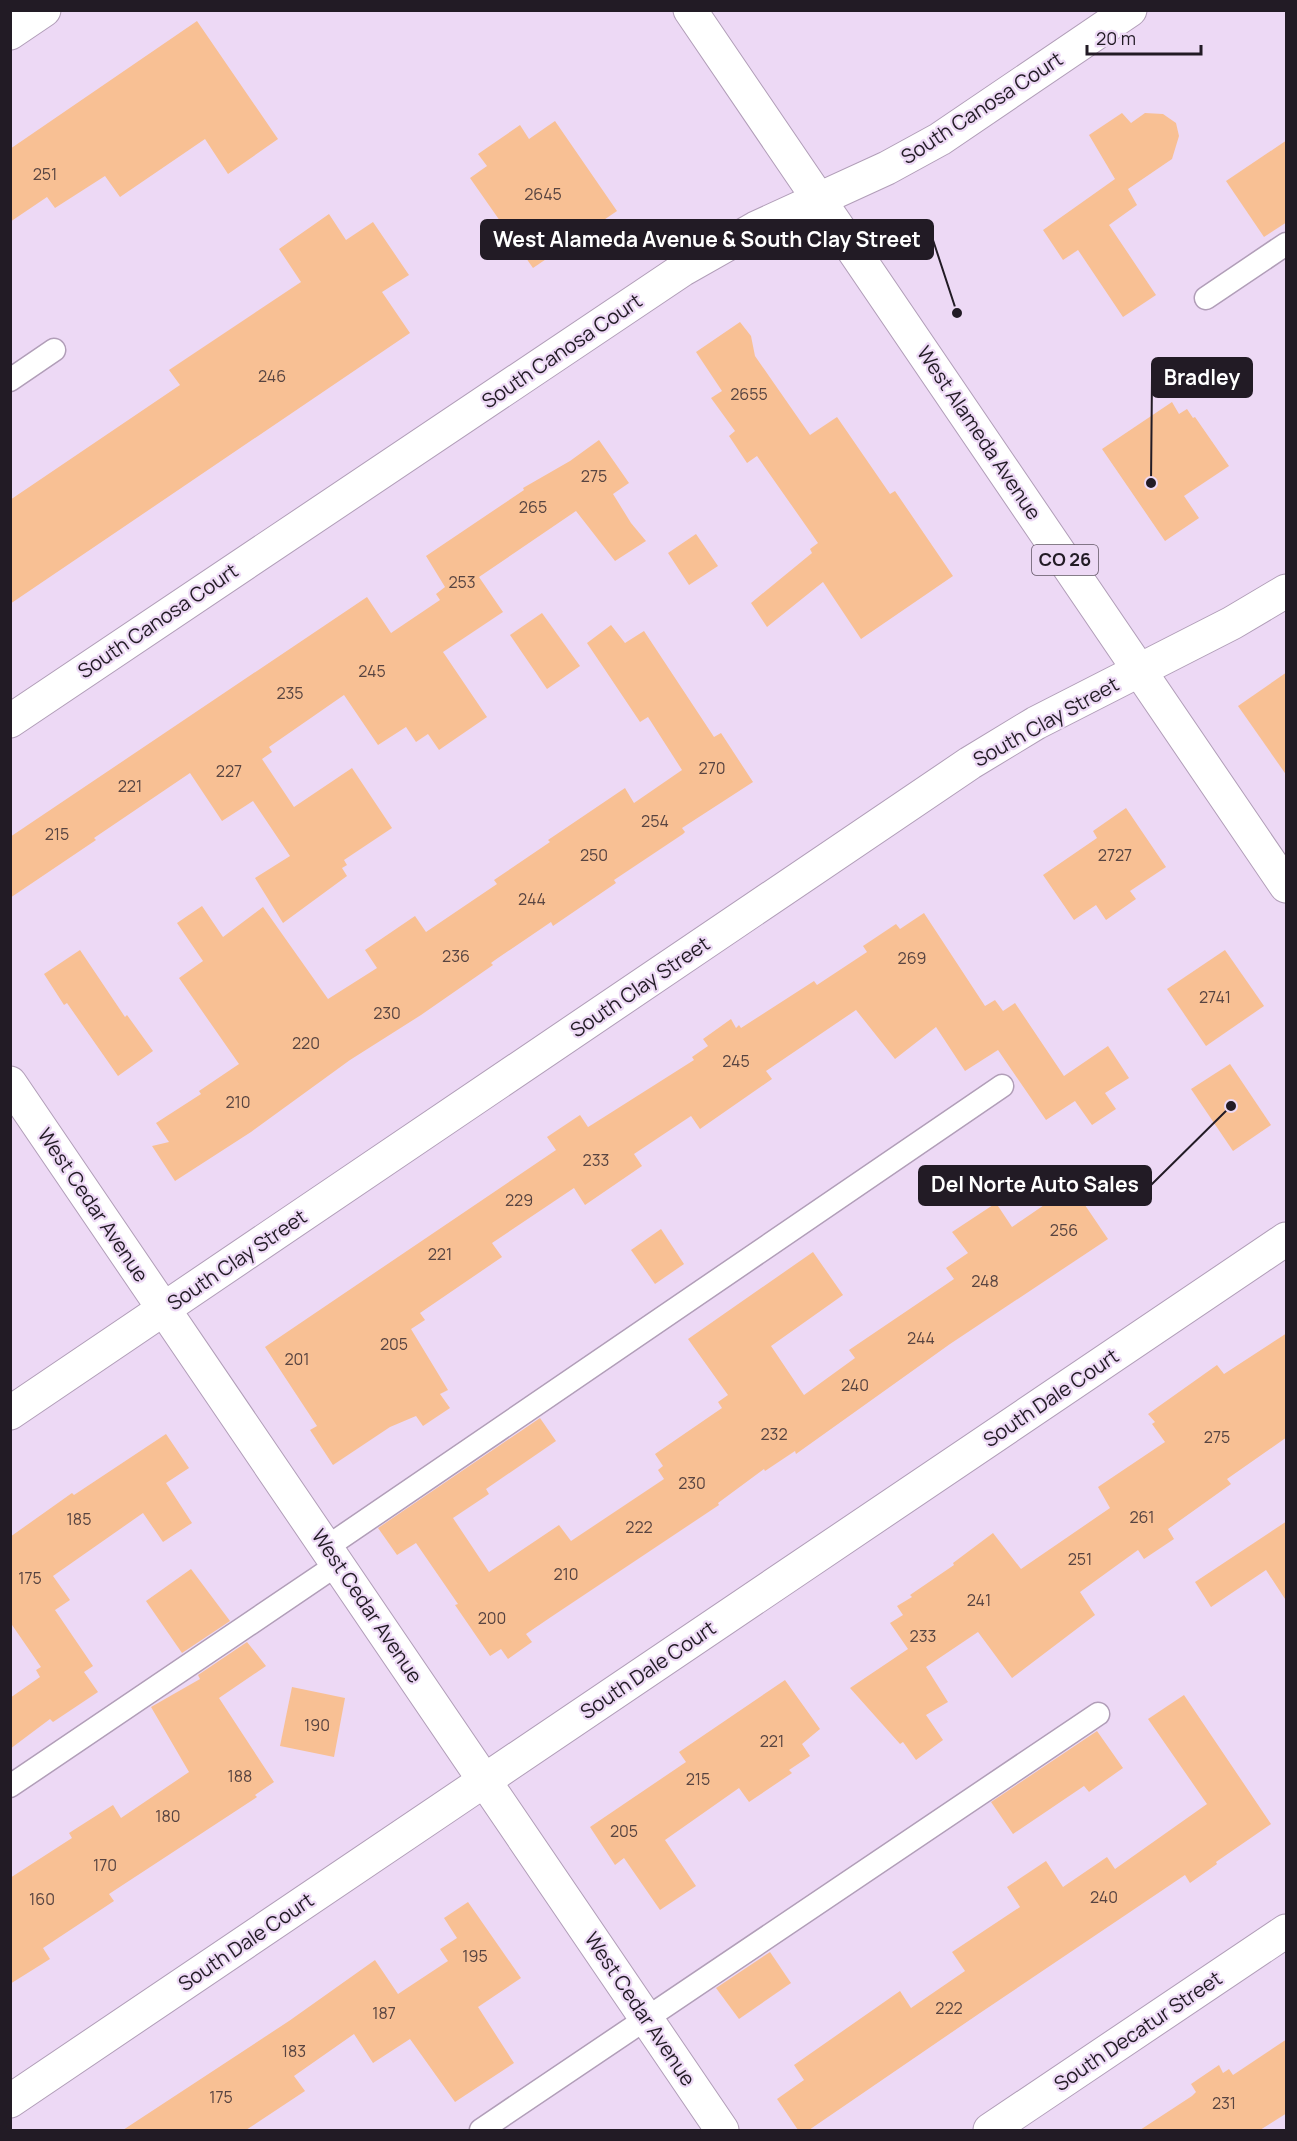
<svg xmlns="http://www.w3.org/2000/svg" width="1297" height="2141" font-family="Manrope,sans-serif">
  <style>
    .building { fill: #f8c094 }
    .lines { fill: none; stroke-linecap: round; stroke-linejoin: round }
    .lane-casing { stroke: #b19eb8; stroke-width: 25 }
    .street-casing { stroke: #b19eb8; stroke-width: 35 }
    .primary-casing { stroke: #b19eb8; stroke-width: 35 }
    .lane { stroke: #fff; stroke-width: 22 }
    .street { stroke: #fff; stroke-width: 33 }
    .primary { stroke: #fff; stroke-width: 33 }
    .labels { text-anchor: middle; stroke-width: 4.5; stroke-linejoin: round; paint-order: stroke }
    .number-label { font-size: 16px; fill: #584441 }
    .shield { fill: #edd9f5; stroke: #5f5463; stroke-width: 1.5 }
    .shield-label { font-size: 18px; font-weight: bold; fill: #221b25 }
    .street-label { font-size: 20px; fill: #221b25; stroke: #edd9f5 }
    .leader { fill: none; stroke: #221b25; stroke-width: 2 }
    .callout-dot { fill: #221b25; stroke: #edd9f5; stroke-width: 2 }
    .callout { fill: #221b25; stroke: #221b25; stroke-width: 2 }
    .callout-label { font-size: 21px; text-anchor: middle; font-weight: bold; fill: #fff }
  </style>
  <rect width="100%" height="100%" fill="#edd9f5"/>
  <g class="building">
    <path d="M197 21 278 139 228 174 205 139 120 197 105 176 55 208 47 197 10 222V149Z"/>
    <path d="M1122 113 1131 123 1145 113 1163 114 1176 123 1179 136 1172 159 1128 189 1137 205 1109 225 1156 295 1123 317 1078 250 1063 260 1043 230 1115 179 1089 135Z"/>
    <path d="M555 121 617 211 533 268 470 178 487 166 478 154 520 125 529 139Z"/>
    <path d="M1287 140V222L1264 237 1226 181Z"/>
    <path d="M329 214 346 240 373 222 409 275 382 292 410 333 10 604V500L180 385 169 370 301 282 279 249Z"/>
    <path d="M740 322 751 336 755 356 810 435 837 417 890 494 895 491 953 576 861 639 823 582 767 627 751 603 812 553 810 549 818 543 757 456 747 463 729 436 735 431 711 398 722 391 696 352Z"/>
    <path d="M1172 402 1179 414 1187 409 1193 418 1195 417 1229 466 1184 496 1199 518 1165 541 1102 449Z"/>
    <path d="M599 440 629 483 613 494 631 523 646 541 615 561 576 511 479 577 503 612 443 652 487 717 439 750 428 734 416 742 406 727 378 745 344 695 269 747 272 752 262 759 294 807 352 768 392 828 344 860 347 865 342 868 347 876 283 923 255 878 290 856 253 801 222 821 190 773 94 838 96 840 10 898V837L367 597 391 633 440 600 436 594 445 587 426 556 524 490 523 488 570 461Z"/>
    <path d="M696 534 718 566 689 585 668 553Z"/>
    <path d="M542 613 580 666 547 689 510 635Z"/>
    <path d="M611 625 625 643 644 631 714 737 721 733 753 782 682 828 685 832 683 834 614 880 616 883 553 926 551 922 495 960 491 963 493 965 421 1015 350 1060 251 1132 175 1181 152 1146 169 1142 156 1123 201 1094 199 1091 239 1064 179 978 203 961 177 923 202 906 223 937 263 907 328 999 377 968 365 950 415 916 426 932 497 884 494 880 550 842 548 840 625 788 634 803 682 770 648 717 640 722 587 643Z"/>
    <path d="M1287 672V776L1238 706Z"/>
    <path d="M1126 808 1166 867 1130 891 1136 899 1106 920 1096 905 1074 920 1043 875 1097 838 1093 831Z"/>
    <path d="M924 913 985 1006 995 1000 1003 1011 1015 1003 1064 1076 1108 1046 1129 1078 1105 1093 1116 1109 1092 1125 1075 1101 1046 1120 998 1050 965 1071 936 1027 895 1059 856 1010 766 1071 772 1079 700 1129 691 1116 634 1154 642 1166 585 1205 574 1188 492 1243 502 1257 420 1313 425 1320 411 1329 448 1390 440 1394 450 1408 423 1426 416 1416 390 1427 333 1465 310 1430 317 1426 265 1347 556 1150 547 1137 580 1115 588 1127 593 1124 694 1060 692 1057 708 1046 703 1039 731 1019 736 1028 739 1025 741 1028 814 981 817 985 867 952 863 946 896 924 900 929Z"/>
    <path d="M80 950 125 1017 127 1015 153 1051 118 1076 67 1003 64 1005 44 974Z"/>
    <path d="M1225 950 1264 1006 1206 1046 1167 989Z"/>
    <path d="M1230 1064 1271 1125 1233 1151 1191 1089Z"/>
    <path d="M1072 1186 1108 1239 950 1344 796 1454 795 1451 765 1471 764 1469 718 1503 719 1505 551 1617 526 1634 532 1642 508 1659 501 1649 490 1656 455 1605 458 1604 416 1543 397 1555 378 1528 540 1418 556 1441 486 1489 489 1494 453 1518 489 1572 559 1525 571 1541 664 1479 658 1470 663 1466 655 1454 722 1408 718 1402 728 1395 688 1339 813 1252 843 1295 771 1346 804 1395 855 1358 849 1350 954 1279 946 1268 968 1253 952 1232 996 1203 1012 1227Z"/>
    <path d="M661 1229 684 1264 655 1284 631 1250Z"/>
    <path d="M1287 1333V1437L1227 1479 1231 1484 1168 1529 1174 1539 1144 1559 1138 1550 1080 1592 1095 1615 1012 1678 978 1632 926 1667 948 1702 926 1715 943 1740 916 1760 903 1742 900 1744 850 1688 908 1649 890 1623 903 1615 897 1606 912 1597 910 1595 954 1565 953 1563 993 1533 1021 1569 1110 1508 1098 1487 1165 1442 1152 1424 1155 1422 1148 1414 1217 1365 1224 1374Z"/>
    <path d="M166 1434 189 1468 166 1483 192 1523 163 1542 143 1513 53 1576 70 1600 55 1610 93 1666 84 1672 98 1692 53 1722 50 1719 10 1749V1698L40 1677 36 1670 41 1667 10 1622V1537L72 1493 74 1495Z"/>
    <path d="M1287 1521V1602L1266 1570 1211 1607 1195 1582Z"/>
    <path d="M191 1569 230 1621 182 1653 146 1601Z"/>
    <path d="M247 1642 266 1666 219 1698 274 1782 255 1795 257 1797 109 1894 114 1901 43 1948 50 1959 10 1984V1878L72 1838 69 1833 113 1805 121 1818 189 1772 151 1707 200 1679 198 1675Z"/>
    <path d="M785 1680 820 1729 802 1744 810 1756 789 1770 792 1773 749 1802 739 1788 665 1840 696 1886 660 1910 624 1858 615 1865 590 1827 686 1762 679 1752Z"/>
    <path d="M292 1687 345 1698 334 1757 280 1746Z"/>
    <path d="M1184 1695 1271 1824 1216 1862 1217 1864 1190 1883 1185 1875 980 2013 809 2130H798L777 2099 804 2080 794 2065 900 1991 911 2008 965 1971 952 1952 1020 1907 1007 1887 1046 1861 1063 1887 1107 1857 1115 1869 1207 1804 1148 1719Z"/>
    <path d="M1097 1731 1123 1768 1089 1792 1084 1786 1013 1834 991 1802Z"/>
    <path d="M468 1902 521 1978 478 2007 514 2063 455 2102 410 2039 373 2063 354 2034 294 2076 305 2091 246 2130H123L289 2021 375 1960 398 1994 448 1961 440 1949 457 1938 444 1918Z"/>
    <path d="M770 1952 791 1983 739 2019 716 1988Z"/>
    <path d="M1287 2039V2113L1260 2130H1140L1192 2096 1196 2092 1191 2084 1219 2065 1223 2073 1229 2069 1233 2075Z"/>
  </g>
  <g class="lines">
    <g class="lane-casing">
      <g id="lane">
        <path d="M1206 298 1286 244"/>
        <path d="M10 380 54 350"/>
        <path d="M327 1547 1002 1086"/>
        <path d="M10 1786 338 1564"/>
        <path d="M481 2130 1098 1714"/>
      </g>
    </g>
    <g class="street-casing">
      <g id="street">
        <path d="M10 33 44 10"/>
        <path d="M10 721 682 270 756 228 887 168 940 139 1130 10"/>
        <path d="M10 1083 722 2130"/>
        <path d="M10 1413 970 763 1036 723 1232 623 1286 591"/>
        <path d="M10 2101 1286 1239"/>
        <path d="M990 2130 1286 1931"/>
      </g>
    </g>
    <g class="primary-casing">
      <path id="primary" d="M690 10 1286 886"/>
    </g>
    <use href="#lane" class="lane"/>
    <use href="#street" class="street"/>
    <use href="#primary" class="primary"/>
  </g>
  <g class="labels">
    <g class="number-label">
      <text x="45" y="180">251</text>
      <text x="543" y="200">2645</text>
      <text x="272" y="382">246</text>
      <text x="749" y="400">2655</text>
      <text x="594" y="482">275</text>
      <text x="533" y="513">265</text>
      <text x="462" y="588">253</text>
      <text x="372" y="677">245</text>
      <text x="290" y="699">235</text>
      <text x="712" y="774">270</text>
      <text x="229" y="777">227</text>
      <text x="130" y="792">221</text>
      <text x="655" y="827">254</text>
      <text x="57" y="840">215</text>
      <text x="594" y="861">250</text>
      <text x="1115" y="861">2727</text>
      <text x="532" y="905">244</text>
      <text x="456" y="962">236</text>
      <text x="912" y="964">269</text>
      <text x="1215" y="1003">2741</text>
      <text x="387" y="1019">230</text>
      <text x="306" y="1049">220</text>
      <text x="736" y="1067">245</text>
      <text x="238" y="1108">210</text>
      <text x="596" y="1166">233</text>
      <text x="519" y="1206">229</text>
      <text x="1064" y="1236">256</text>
      <text x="440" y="1260">221</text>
      <text x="985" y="1287">248</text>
      <text x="921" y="1344">244</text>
      <text x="394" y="1350">205</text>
      <text x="297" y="1365">201</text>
      <text x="855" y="1391">240</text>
      <text x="774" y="1440">232</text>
      <text x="1217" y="1443">275</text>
      <text x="692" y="1489">230</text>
      <text x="1142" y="1523">261</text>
      <text x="79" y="1525">185</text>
      <text x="639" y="1533">222</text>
      <text x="1080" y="1565">251</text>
      <text x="566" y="1580">210</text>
      <text x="30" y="1584">175</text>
      <text x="979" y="1606">241</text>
      <text x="492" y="1624">200</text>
      <text x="923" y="1642">233</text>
      <text x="317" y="1731">190</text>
      <text x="772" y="1747">221</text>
      <text x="240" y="1782">188</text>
      <text x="698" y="1785">215</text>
      <text x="168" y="1822">180</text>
      <text x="624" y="1837">205</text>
      <text x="105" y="1871">170</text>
      <text x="1104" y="1903">240</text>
      <text x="42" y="1905">160</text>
      <text x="475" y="1962">195</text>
      <text x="949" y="2014">222</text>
      <text x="384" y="2019">187</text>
      <text x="294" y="2057">183</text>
      <text x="221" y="2103">175</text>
      <text x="1224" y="2109">231</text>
    </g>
    <rect class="shield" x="1032" y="545" width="66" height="30" rx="4.5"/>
    <g class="shield-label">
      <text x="1065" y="566">CO 26</text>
    </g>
    <g class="street-label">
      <text transform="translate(982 108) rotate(-33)" y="7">South Canosa Court</text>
      <text transform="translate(562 351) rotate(-34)" y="7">South Canosa Court</text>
      <text transform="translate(979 433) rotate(56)" y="7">West Alameda Avenue</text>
      <text transform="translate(158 621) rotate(-34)" y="7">South Canosa Court</text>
      <text transform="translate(1046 722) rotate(-29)" y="7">South Clay Street</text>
      <text transform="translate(640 987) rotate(-34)" y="7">South Clay Street</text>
      <text transform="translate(93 1205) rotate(56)" y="7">West Cedar Avenue</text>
      <text transform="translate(237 1260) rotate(-34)" y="7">South Clay Street</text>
      <text transform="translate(1051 1398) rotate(-34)" y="7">South Dale Court</text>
      <text transform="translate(367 1606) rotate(56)" y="7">West Cedar Avenue</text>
      <text transform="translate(648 1670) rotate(-34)" y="7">South Dale Court</text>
      <text transform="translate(246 1942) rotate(-34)" y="7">South Dale Court</text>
      <text transform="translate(640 2009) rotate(56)" y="7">West Cedar Avenue</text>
      <text transform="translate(1138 2031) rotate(-34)" y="7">South Decatur Street</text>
    </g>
  </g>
  <path class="leader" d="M957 313L933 240M1151 483L1152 377M1231 1106L1151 1185"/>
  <g class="callout-dot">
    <circle cx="957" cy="313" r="6"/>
    <circle cx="1151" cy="483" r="6"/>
    <circle cx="1231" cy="1106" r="6"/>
  </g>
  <g class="callout">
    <rect x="481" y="220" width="452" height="39" rx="6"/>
    <rect x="1152" y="358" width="100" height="39" rx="6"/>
    <rect x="919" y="1166" width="232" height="39" rx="6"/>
  </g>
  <g class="callout-label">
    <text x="707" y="247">West Alameda Avenue &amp; South Clay Street</text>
    <text x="1202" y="385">Bradley</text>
    <text x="1035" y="1192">Del Norte Auto Sales</text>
  </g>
  <rect width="1297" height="2141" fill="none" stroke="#221b25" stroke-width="24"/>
  <path d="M1087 45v9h114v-9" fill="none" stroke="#221b25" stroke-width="3"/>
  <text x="1096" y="45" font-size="18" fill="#221b25" stroke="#edd9f5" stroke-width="4.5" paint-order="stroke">20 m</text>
</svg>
